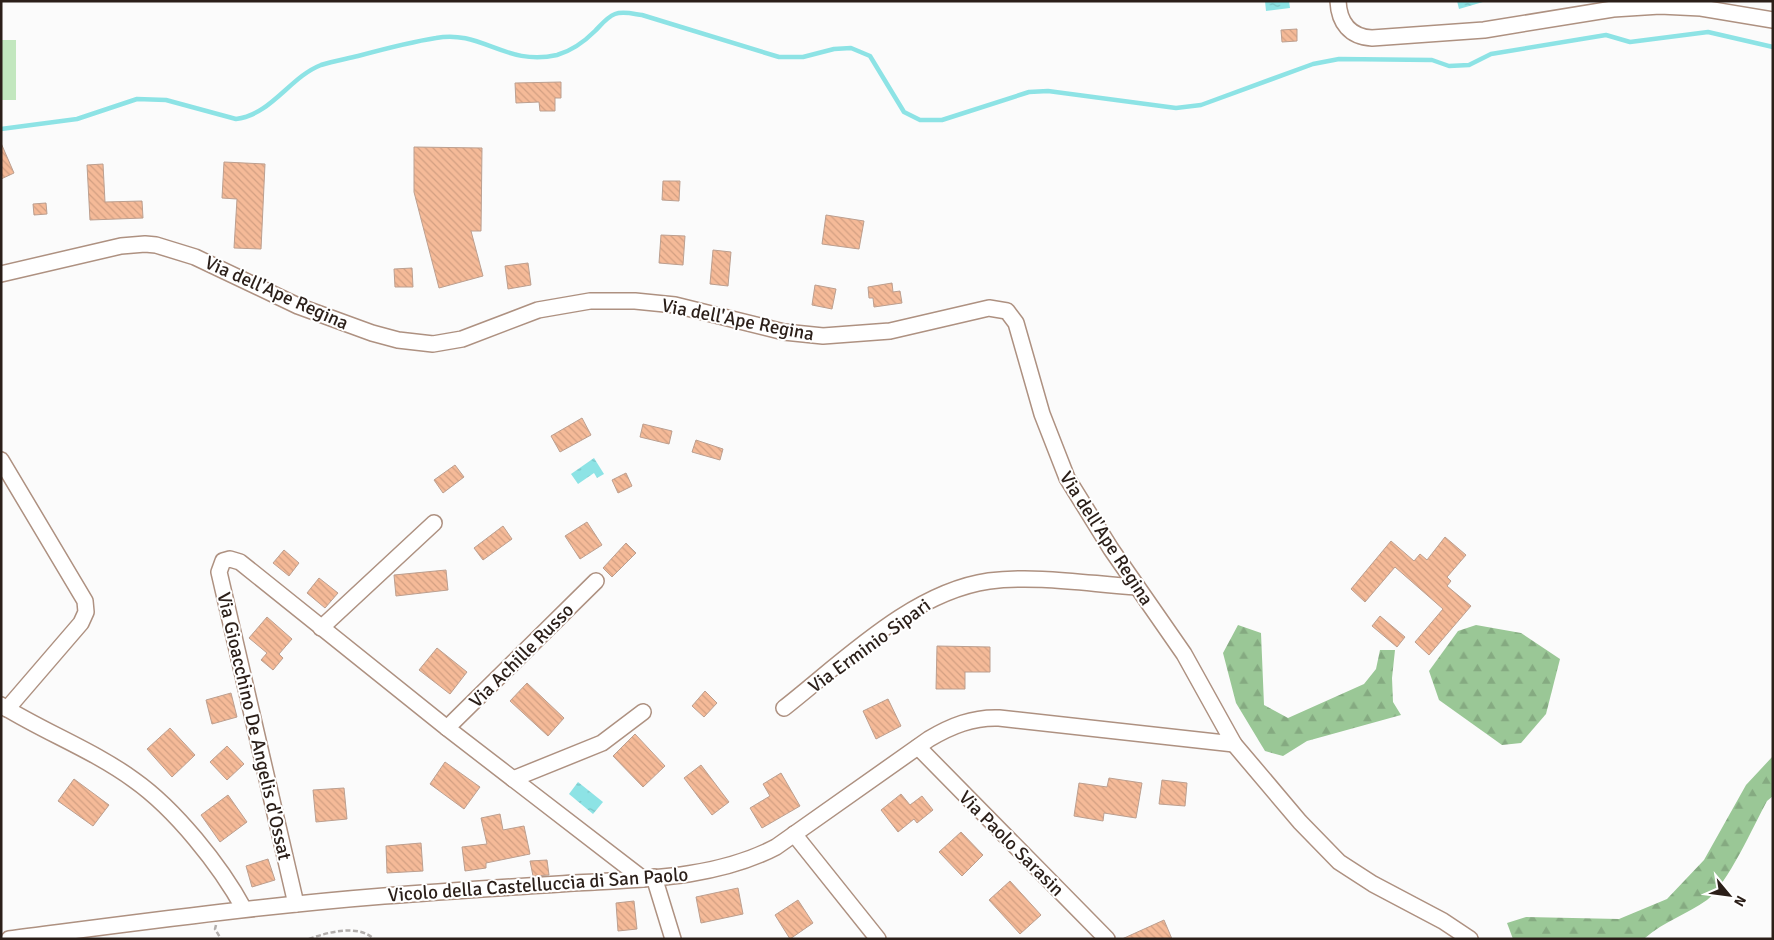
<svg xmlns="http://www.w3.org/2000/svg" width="1774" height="940" font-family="Signika,sans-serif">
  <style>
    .forest { fill: url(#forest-firs) }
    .pitch { fill: #c2e7be }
    .water { fill: url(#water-ripples) }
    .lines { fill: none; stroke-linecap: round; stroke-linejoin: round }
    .stream { stroke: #8de3e5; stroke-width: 4.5 }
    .building { fill: url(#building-back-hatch); stroke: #bc9f8f }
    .minor-casing { stroke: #ae9181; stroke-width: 18 }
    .path { stroke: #b2aeac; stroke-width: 2.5; stroke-dasharray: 5 2.5; stroke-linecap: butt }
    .minor { stroke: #fff; stroke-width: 15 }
    .labels { text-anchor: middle; stroke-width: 4; stroke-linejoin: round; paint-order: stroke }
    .street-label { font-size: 19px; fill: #2b1f19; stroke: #fff }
  </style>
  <defs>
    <pattern id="forest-firs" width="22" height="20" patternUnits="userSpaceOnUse" patternTransform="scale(1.25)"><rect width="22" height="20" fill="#9ac796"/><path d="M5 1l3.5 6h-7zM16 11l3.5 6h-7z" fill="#85aa81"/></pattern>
    <pattern id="water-ripples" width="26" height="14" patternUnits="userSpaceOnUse" patternTransform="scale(1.25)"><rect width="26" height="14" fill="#8de3e5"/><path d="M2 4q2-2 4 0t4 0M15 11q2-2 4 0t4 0" fill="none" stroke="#7ac2c4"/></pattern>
    <pattern id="building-back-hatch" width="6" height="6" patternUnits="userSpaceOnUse" patternTransform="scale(1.25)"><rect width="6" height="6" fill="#f5ba98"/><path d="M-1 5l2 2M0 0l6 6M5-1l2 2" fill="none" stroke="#d29f82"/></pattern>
  </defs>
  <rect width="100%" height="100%" fill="#fbfbfb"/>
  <g class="forest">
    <path d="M1238 625 1261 633 1264 705 1288 718 1364 684 1376 669 1380 650H1395L1392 678 1393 702 1401 715 1307 741 1283 756 1265 751 1236 703 1223 653Z"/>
    <path d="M1476 625 1521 633 1560 659 1546 714 1521 743 1502 745 1439 700 1429 671 1458 631Z"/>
    <path d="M1773 756V796L1767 801C1754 825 1727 885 1707 900 1687 914 1665 921 1645 938L1513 939 1507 923 1526 917 1619 919 1667 899 1704 860 1746 785Z"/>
  </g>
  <rect class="pitch" x="1" y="40" width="15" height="60"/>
  <g class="water">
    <path d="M1265 1H1289L1290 8 1266 11Z"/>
    <path d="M1457 1H1482L1483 2 1459 9Z"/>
    <path d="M594 458 604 474 597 478 594 473 578 484 571 474Z"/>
    <path d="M578 782 603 802 593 814 569 794Z"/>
  </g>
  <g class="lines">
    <path class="stream" d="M1 129 77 119 137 99 166 100 236 119C271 115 290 77 321 65 333 61 346 59 358 56 384 49 410 42 436 38 481 29 506 67 557 55 571 51 585 41 595 31 601 25 607 17 615 14 623 11 634 14 642 15L779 57H803L834 49 851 48 870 56 904 112 920 120H942L1029 92 1048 91 1176 108 1201 105 1313 64 1339 59 1432 60 1449 66 1469 65 1491 54 1606 35 1630 42 1708 32 1773 47"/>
  </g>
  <g class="building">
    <path d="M1297 29V41L1282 42 1281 30Z"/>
    <path d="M561 82V98H555V111H540L539 102 516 103 515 83Z"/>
    <path d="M1 143 14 173 1 179Z"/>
    <path d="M414 147 482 148 481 231H471L483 276 439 288 414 192Z"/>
    <path d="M224 162 265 164 261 249 234 248 237 199 222 198Z"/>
    <path d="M103 164 105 202 142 201 143 218 90 220 87 165Z"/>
    <path d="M663 181H680L679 201 662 200Z"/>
    <path d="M46 203 47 214 34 215 33 204Z"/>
    <path d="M826 215 864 221 859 249 822 244Z"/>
    <path d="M661 235 685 236 683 265 659 263Z"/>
    <path d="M713 250 731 252 728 286 710 284Z"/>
    <path d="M528 263 531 285 508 289 505 266Z"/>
    <path d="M412 268 413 287H395L394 269Z"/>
    <path d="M892 283 893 292 900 291 902 303 874 307 873 298H869L868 287Z"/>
    <path d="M815 285 836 289 832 309 812 305Z"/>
    <path d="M582 418 591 435 560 452 551 436Z"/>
    <path d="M643 424 672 431 669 444 640 437Z"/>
    <path d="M696 440 723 449 720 460 692 452Z"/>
    <path d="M455 465 464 477 443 493 434 480Z"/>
    <path d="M626 473 632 486 618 493 612 480Z"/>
    <path d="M587 522 602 545 580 559 565 536Z"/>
    <path d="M503 526 512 539 483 560 474 548Z"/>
    <path d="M1445 537 1466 555 1447 577 1451 581 1447 586 1471 606 1429 655 1415 642 1443 609 1395 567 1365 602 1351 589 1391 541 1414 561 1420 554 1427 560Z"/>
    <path d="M626 543 636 553 612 577 603 568Z"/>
    <path d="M284 550 299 563 289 576 273 563Z"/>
    <path d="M446 570 448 590 396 596 394 575Z"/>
    <path d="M319 578 338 593 325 608 307 593Z"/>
    <path d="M1380 616 1405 637 1397 647 1372 626Z"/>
    <path d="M267 617 292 639 279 654 283 658 273 670 261 660 267 653 249 638Z"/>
    <path d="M937 646 990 647V672H965V689H936Z"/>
    <path d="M437 648 467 672 450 694 419 670Z"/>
    <path d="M527 683 564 718 548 736 510 701Z"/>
    <path d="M705 691 717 703 704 717 692 706Z"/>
    <path d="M231 693 237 717 212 724 206 700Z"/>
    <path d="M888 699 901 726 876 739 863 711Z"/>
    <path d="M170 728 195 755 172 777 147 749Z"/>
    <path d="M635 734 665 766 643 787 613 756Z"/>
    <path d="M227 746 244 764 227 780 210 762Z"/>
    <path d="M445 762 480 787 464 809 430 784Z"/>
    <path d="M701 765 729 802 712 815 684 778Z"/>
    <path d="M781 773 800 806 762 828 750 808 770 796 763 784Z"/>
    <path d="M1109 778 1142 783 1136 818 1104 813 1103 821 1074 816 1079 783 1107 787Z"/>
    <path d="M74 779 109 805 93 826 58 801Z"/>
    <path d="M1162 780 1187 783 1185 806 1159 804Z"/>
    <path d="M344 788 347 819 316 822 313 790Z"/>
    <path d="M901 794 910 805 922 796 933 810 917 823 914 819 898 832 881 810Z"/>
    <path d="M228 795 247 822 220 842 201 815Z"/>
    <path d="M500 814 503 830 524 826 530 854 486 863V868L465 871 462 847 487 844 481 818Z"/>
    <path d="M961 832 983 855 962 876 939 852Z"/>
    <path d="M421 843 423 871 387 873 386 846Z"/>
    <path d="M268 859 275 880 252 887 246 866Z"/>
    <path d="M547 860 549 875 533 876 530 861Z"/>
    <path d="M1010 881 1041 915 1020 934 989 900Z"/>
    <path d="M738 888 743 914 701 923 696 897Z"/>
    <path d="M798 900 813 923 790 939 775 915Z"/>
    <path d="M634 901 637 929 618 931 616 903Z"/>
    <path d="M1164 920 1172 939H1122Z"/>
  </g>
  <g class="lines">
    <g class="minor-casing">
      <g id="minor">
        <path d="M1338 1C1339 23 1350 37 1372 38L1484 30 1613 9 1660 6 1701 8 1773 20"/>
        <path d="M1 274 121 246 145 244 156 245 195 257 298 306 372 333 398 340 433 344 462 339 538 310 590 301H635L675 305 784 332 823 336 890 331 989 308 1007 311 1016 323 1042 414 1067 478 1111 549 1184 654 1234 744 1300 822 1339 862 1373 884 1443 921 1470 939"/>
        <path d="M1 460 85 601 86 612 81 623 7 709"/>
        <path d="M321 628 434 523"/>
        <path d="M1 705C44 732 93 750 134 780 175 809 220 865 244 909"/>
        <path d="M784 708C844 661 912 592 989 581 1037 575 1089 584 1137 587"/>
        <path d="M447 728 596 581"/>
        <path d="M918 747 1107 939"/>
        <path d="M513 779 602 743 643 712"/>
        <path d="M794 834 878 939"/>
        <path d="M654 877 673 939"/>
        <path d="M296 904 219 572 223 561 230 559 240 562 447 728 643 879"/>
        <path d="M9 939C134 923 258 906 384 896 447 891 511 887 574 883 641 879 715 879 776 847L929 739C951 726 973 717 999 718L1234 744"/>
      </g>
    </g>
    <g class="path">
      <path d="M216 925 215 929 221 939"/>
      <path d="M309 939C328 932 358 924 374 939"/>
    </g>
    <use href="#minor" class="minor"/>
  </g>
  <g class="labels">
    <g class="street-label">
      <text transform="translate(277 292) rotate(24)" y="7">Via dell'Ape Regina</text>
      <text transform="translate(738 319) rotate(11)" y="7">Via dell'Ape Regina</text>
      <text transform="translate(1107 538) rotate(57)" y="7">Via dell'Ape Regina</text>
      <text transform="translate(869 645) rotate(-36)" y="7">Via Erminio Sipari</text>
      <text transform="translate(521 655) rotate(-45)" y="7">Via Achille Russo</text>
      <text transform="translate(255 726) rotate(77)" y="7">Via Gioacchino De Angelis d'Ossat</text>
      <text transform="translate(1012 843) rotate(45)" y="7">Via Paolo Sarasin</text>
      <text transform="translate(538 884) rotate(-4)" y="7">Vicolo della Castelluccia di San Paolo</text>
    </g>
  </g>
  <rect width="1774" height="940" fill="none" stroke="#2b1f19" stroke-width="5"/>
  <g transform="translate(1729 895) rotate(119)" stroke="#ffffff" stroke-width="4" paint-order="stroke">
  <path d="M0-4L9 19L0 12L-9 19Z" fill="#2b1f19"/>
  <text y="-8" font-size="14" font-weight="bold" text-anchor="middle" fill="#2b1f19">N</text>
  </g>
</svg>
